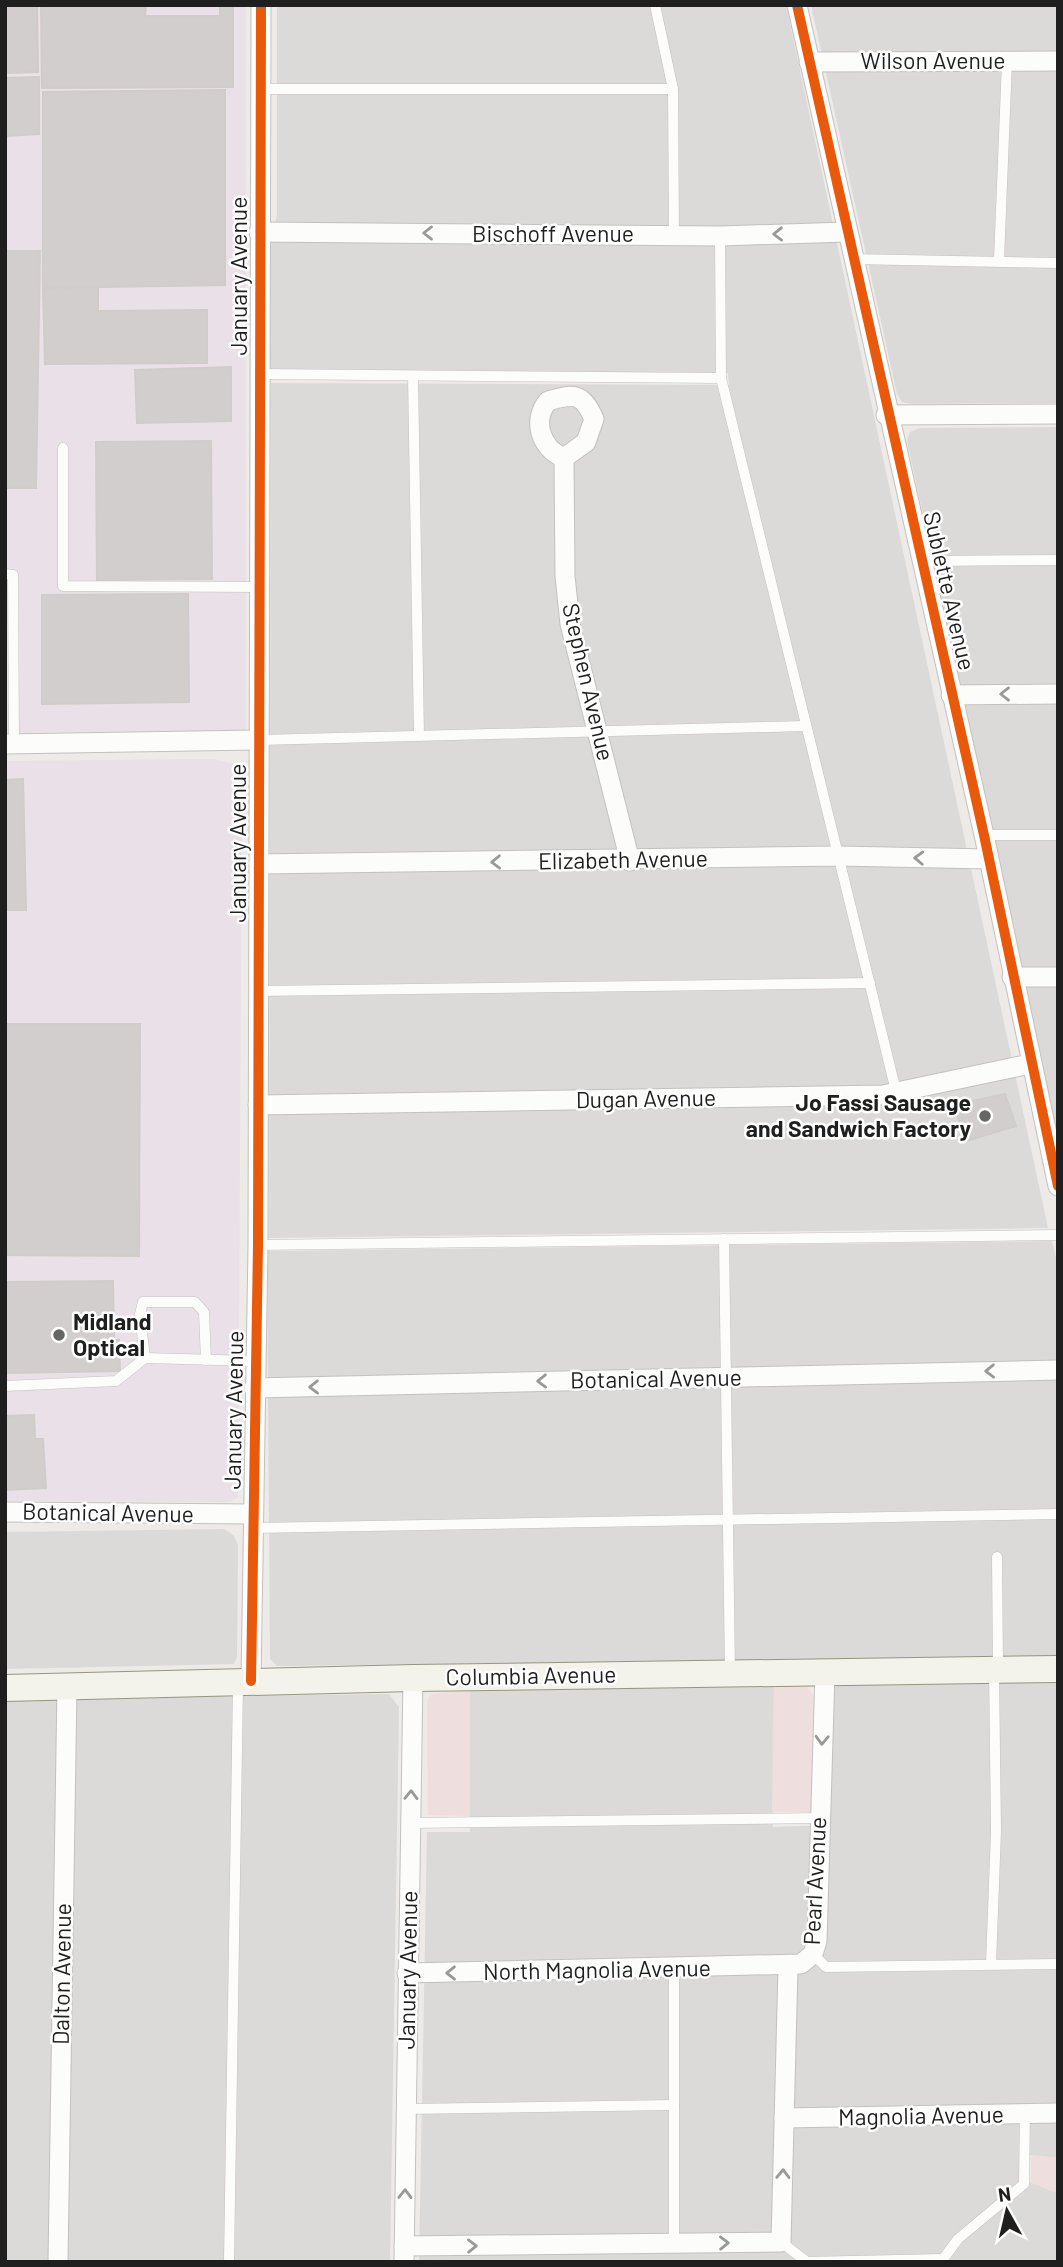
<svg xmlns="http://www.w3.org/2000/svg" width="1063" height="2267" font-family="Barlow,sans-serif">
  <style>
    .residential { fill: #dcdad9 }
    .commercial { fill: #efdede }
    .industrial { fill: #eae0e7 }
    .building { fill: #d2cecd; stroke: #d0ccc9; stroke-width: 2 }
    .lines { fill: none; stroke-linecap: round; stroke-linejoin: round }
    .lane-casing { stroke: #c3c1c0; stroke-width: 11 }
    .street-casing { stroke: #c3c1c0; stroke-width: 21 }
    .secondary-casing { stroke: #979580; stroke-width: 28 }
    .lane { stroke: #fcfcfb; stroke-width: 10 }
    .street { stroke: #fcfcfb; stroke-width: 19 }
    .secondary { stroke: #f3f2eb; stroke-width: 26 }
    .cycleway-casing { stroke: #fff; stroke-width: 15 }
    .cycleway { stroke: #e8590c; stroke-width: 10 }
    .oneway { stroke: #999998 }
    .poi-dot { fill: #676665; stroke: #fff; stroke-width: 2.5 }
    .labels { text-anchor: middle; stroke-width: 5; stroke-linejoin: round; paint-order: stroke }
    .street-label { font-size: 23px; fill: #1f1f1f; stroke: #fff }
    .poi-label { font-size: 23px; font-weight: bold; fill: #1f1f1f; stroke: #fff; text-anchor: end }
  </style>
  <rect width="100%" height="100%" fill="#edeae7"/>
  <g class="residential">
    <path d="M277 5H786L1048 1228 269 1238 271 383 729 385 728 373 268 370 269 253 277 214Z"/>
    <path d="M811 5H1058V403L912 404 902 402 897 394Z"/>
    <path d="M1058 427V1137L907 441 910 432 920 428Z"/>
    <path d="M1052 1241 1058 1266V1657L277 1666 270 1659 267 1251Z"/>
    <path d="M224 1529 234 1536 238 1545 237 1657 234 1664 5 1669V1532Z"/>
    <path d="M1058 1681V2158L1019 2154V2178L1058 2193V2262H419L427 1832H470V1690L774 1685 773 1827 830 1825 832 1692 838 1684Z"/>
    <path d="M389 1694 399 1707 390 2262H5V1699Z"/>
  </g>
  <g class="commercial">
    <path d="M774 1685H806L815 1698 813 1812H772Z"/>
    <path d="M470 1690V1816L428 1815 427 1701 432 1694Z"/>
    <path d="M1031 2155 1058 2158V2193L1031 2183Z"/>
  </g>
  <g class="industrial">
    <path d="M5 5H246V731L5 733Z"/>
    <path d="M215 759 233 764 241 774 242 790 238 1497 230 1502 5 1501V761Z"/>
  </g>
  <g class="building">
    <path d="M5 5H37L38 72 5 73Z"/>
    <path d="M41 5H146L145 16H220V5H233V87L42 88Z"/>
    <path d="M39 77V134L5 136V78Z"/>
    <path d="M225 90V285L43 288V92Z"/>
    <path d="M5 251H40L36 488H5Z"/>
    <path d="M98 287V311L207 310V363L45 364 43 288Z"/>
    <path d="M231 367V421L137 423 135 370Z"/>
    <path d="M211 441 212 579 97 580 96 442Z"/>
    <path d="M188 594 189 702 42 704V595Z"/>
    <path d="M23 779 26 910H5V780Z"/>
    <path d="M5 1024H140L139 1256 5 1255Z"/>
    <path d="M1005 1094 1016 1126 966 1141 954 1105Z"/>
    <path d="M113 1281 114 1340H119L120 1371 5 1373V1282Z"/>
    <path d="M34 1415 35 1439H43L46 1488 5 1490V1416Z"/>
  </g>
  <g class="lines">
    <g class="lane-casing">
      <g id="lane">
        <path d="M655 5 673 89 674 235"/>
        <path d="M261 89H673"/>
        <path d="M720 236 721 378 896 1091"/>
        <path d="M852 259 1058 263"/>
        <path d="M999 260 1007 61"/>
        <path d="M260 374 721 378"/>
        <path d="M413 376 419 736"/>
        <path d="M63 448V586L259 587"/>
        <path d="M922 561 1058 560"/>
        <path d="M5 574 13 575 14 743"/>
        <path d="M259 740 806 726"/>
        <path d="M984 835H1058"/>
        <path d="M259 991 870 983"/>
        <path d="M724 1239 730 1673"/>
        <path d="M258 1245 1058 1235"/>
        <path d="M145 1358 140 1314 143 1302H195L204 1312 206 1360"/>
        <path d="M5 1386 116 1381 145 1358 255 1361"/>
        <path d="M253 1528 1058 1514"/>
        <path d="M997 1557 998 1669"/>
        <path d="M411 1823 819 1818"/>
        <path d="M813 1954 826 1967 1058 1964"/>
        <path d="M991 1964 996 1831 994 1670"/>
        <path d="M406 2109 674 2105"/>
        <path d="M781 2242 807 2262 942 2259"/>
        <path d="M674 2243V1969"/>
        <path d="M229 2262 238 1685"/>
        <path d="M941 2262 958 2239 1024 2184 1025 2114"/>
      </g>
    </g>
    <g class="street-casing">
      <g id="street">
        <path d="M797 5 984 835 1058 1186"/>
        <path d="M809 62 1058 61"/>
        <path d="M259 232 720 236 846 232"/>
        <path d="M886 415 1058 414"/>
        <path d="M564 458C540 448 532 420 548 401 574 393 583 393 594 419L586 442 564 458 565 576 570 624 630 861"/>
        <path d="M951 695 1058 694"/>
        <path d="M5 744 259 740"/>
        <path d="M259 864 838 856 988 859"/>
        <path d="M1012 977H1058"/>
        <path d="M258 1105 883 1095 1030 1064"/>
        <path d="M254 1388 1058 1370"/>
        <path d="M5 1512 253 1514"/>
        <path d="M251 1681 258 1245 261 5"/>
        <path d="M407 1973 801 1964 813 1954 817 1941 825 1672"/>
        <path d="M784 2118 1058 2113"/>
        <path d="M404 2246 781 2242 788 1967"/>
        <path d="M58 2262 67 1686"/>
        <path d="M404 2262 413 1678"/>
      </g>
    </g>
    <g class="secondary-casing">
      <path id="secondary" d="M5 1688 413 1678 1058 1669"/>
    </g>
    <use href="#lane" class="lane"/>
    <use href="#street" class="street"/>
    <use href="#secondary" class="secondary"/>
    <g class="cycleway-casing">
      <g id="cycleway">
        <path d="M797 5 984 835 1058 1186"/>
        <path d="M251 1681 258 1245 261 5"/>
      </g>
    </g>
    <use href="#cycleway" class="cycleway"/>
  </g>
  <defs><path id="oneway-chevron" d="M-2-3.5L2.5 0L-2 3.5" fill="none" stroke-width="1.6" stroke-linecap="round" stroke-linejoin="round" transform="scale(1.75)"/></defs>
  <g class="oneway">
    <use href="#oneway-chevron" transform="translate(428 233) rotate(-180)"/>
    <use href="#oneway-chevron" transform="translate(778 234) rotate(179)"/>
    <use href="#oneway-chevron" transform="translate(1005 694) rotate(180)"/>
    <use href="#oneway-chevron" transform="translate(919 858) rotate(-178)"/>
    <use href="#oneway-chevron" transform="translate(496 862) rotate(179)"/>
    <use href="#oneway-chevron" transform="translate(990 1371) rotate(179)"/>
    <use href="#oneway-chevron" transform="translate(542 1381) rotate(179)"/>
    <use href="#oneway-chevron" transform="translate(314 1387) rotate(179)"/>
    <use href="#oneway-chevron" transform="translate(822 1740) rotate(92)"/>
    <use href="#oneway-chevron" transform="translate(411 1795) rotate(-89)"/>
    <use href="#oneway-chevron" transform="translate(451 1973) rotate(179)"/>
    <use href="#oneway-chevron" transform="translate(783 2174) rotate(-89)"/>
    <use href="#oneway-chevron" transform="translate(405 2194) rotate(-89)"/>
    <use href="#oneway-chevron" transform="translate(724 2243) rotate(-1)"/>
    <use href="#oneway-chevron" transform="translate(472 2246) rotate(-1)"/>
  </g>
  <g class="poi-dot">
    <circle cx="985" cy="1116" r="7"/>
    <circle cx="59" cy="1335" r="7"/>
  </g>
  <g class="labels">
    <g class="street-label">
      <text x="933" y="69">Wilson Avenue</text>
      <text x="553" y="242">Bischoff Avenue</text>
      <text transform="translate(239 276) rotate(-90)" y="8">January Avenue</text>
      <text transform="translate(949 591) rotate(77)" y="8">Sublette Avenue</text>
      <text transform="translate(588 682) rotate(77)" y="8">Stephen Avenue</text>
      <text transform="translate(238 843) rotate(-90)" y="8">January Avenue</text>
      <text transform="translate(623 860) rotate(-1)" y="8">Elizabeth Avenue</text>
      <text transform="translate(646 1099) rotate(-1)" y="8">Dugan Avenue</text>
      <text transform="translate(656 1379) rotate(-1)" y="8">Botanical Avenue</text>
      <text transform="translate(234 1410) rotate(-89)" y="8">January Avenue</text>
      <text transform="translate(108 1513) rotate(1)" y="8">Botanical Avenue</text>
      <text transform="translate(531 1676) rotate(-1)" y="8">Columbia Avenue</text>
      <text transform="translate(815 1881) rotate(-87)" y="8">Pearl Avenue</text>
      <text transform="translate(408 1970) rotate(-89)" y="8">January Avenue</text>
      <text transform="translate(597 1970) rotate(-1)" y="8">North Magnolia Avenue</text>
      <text transform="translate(62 1974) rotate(-89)" y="8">Dalton Avenue</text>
      <text transform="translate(921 2116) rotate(-1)" y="8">Magnolia Avenue</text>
    </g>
    <g class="poi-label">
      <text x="971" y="1111">Jo Fassi Sausage<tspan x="971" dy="26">and Sandwich Factory</tspan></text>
      <text x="73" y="1330" text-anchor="start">Midland<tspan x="73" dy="26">Optical</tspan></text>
    </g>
  </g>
  <rect width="1063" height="2267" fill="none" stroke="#1f1f1f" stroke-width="14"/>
  <g transform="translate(1007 2211) rotate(352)" stroke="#ffffff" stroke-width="5" paint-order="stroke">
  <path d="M0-5L12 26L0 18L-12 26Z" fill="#1f1f1f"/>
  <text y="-10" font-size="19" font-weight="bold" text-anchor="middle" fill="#1f1f1f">N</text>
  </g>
</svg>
